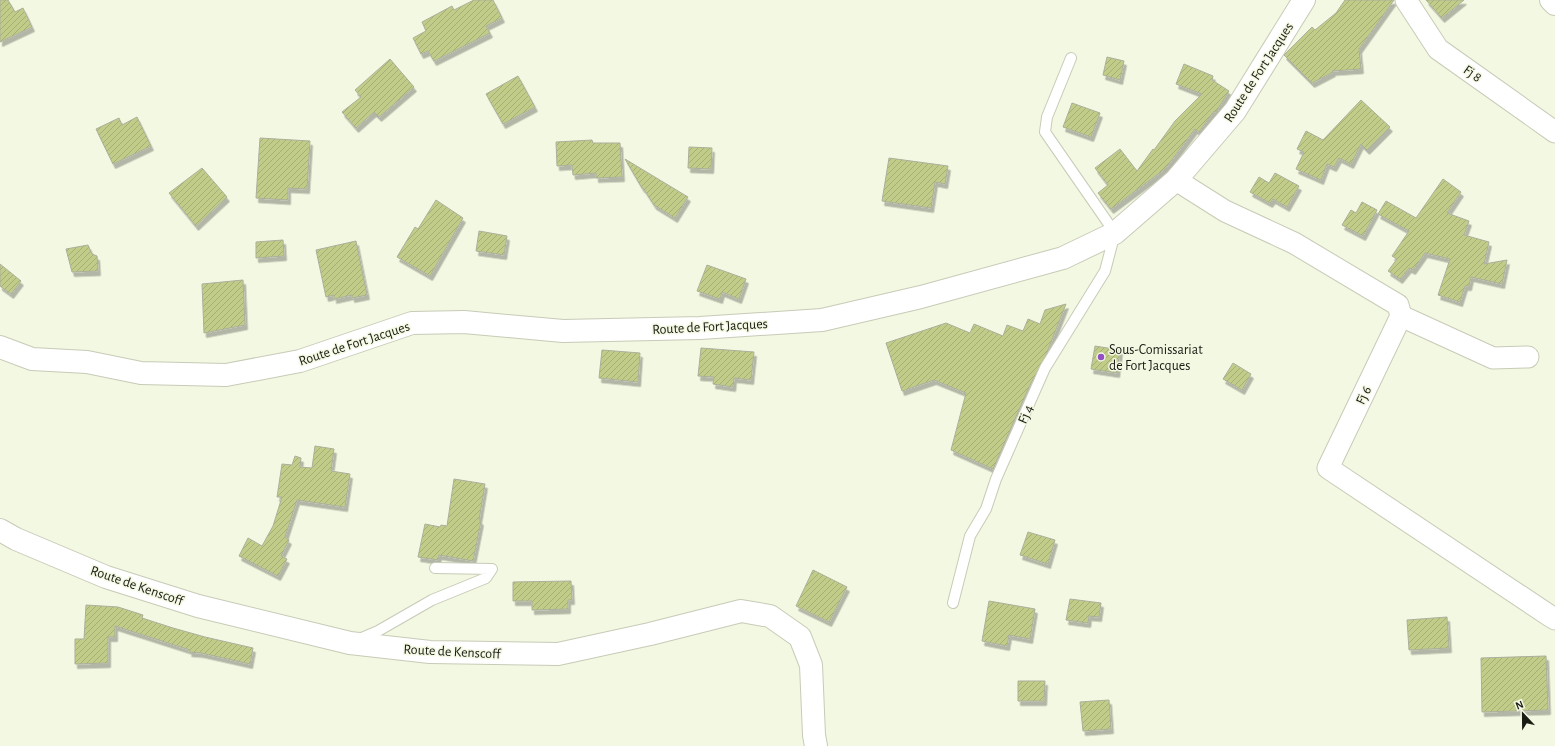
<svg xmlns="http://www.w3.org/2000/svg" width="1555" height="746" font-family="'Alegreya Sans',sans-serif">
  <style>
    .building { fill: url(#building-hatch); stroke: #abaf9b; filter: url(#shadow) }
    .lines { fill: none; stroke-linecap: round; stroke-linejoin: round }
    .lane-casing { stroke: #c7cbb7; stroke-width: 12 }
    .street-casing { stroke: #c7cbb7; stroke-width: 23 }
    .secondary-casing { stroke: #c7cbb7; stroke-width: 24 }
    .lane { stroke: #fff; stroke-width: 10 }
    .street { stroke: #fff; stroke-width: 21 }
    .secondary { stroke: #fff; stroke-width: 22 }
    .poi-dot { fill: #944fc3; stroke: #f3f8e2; stroke-width: 1.5 }
    .labels { text-anchor: middle; stroke-width: 3; stroke-linejoin: round; paint-order: stroke }
    .street-label { font-size: 14px; fill: #1a1c14; stroke: #f3f8e2 }
    .poi-label { font-size: 14px; fill: #1a1c14; stroke: #f3f8e2; text-anchor: start }
  </style>
  <defs>
    <pattern id="building-hatch" width="6" height="6" patternUnits="userSpaceOnUse"><rect width="6" height="6" fill="#c1cc89"/><path d="M-1 1l2-2M0 6l6-6M5 7l2-2" fill="none" stroke="#a5af75"/></pattern>
    <filter id="shadow"><feDropShadow dx="2.5" dy="4.5" stdDeviation="0" flood-color="#0004"/></filter>
  </defs>
  <rect width="100%" height="100%" fill="#f3f8e2"/>
  <g class="building">
    <path d="M0 0H8L15 12 23 8 32 27 0 42Z"/>
    <path d="M474 0H493L502 18 486 26 490 33 434 61 428 51 421 54 413 38 426 31 422 22 452 6 454 10Z"/>
    <path d="M1345 0H1394L1359 49 1361 69 1332 71 1333 72 1312 83 1284 55 1312 27 1315 30 1336 13Z"/>
    <path d="M1426 0H1464L1442 18Z"/>
    <path d="M1107 57 1124 61 1120 80 1103 75Z"/>
    <path d="M390 59 414 87 379 117 374 112 356 128 342 112 361 97 355 90Z"/>
    <path d="M1184 64 1213 76 1212 80 1229 91 1216 112 1214 111 1199 132 1195 129 1165 169 1111 209 1098 193 1108 185 1095 168 1120 149 1137 171 1153 149 1154 150 1175 121 1202 94 1176 84Z"/>
    <path d="M518 76 535 107 503 124 486 94Z"/>
    <path d="M1361 100 1390 127 1367 150 1361 144 1351 164 1339 158 1334 167 1327 164 1321 180 1296 169 1304 152 1297 149 1306 131 1323 140Z"/>
    <path d="M1072 103 1100 113 1091 137 1063 127Z"/>
    <path d="M137 117 151 146 113 164 96 129 119 118 122 125Z"/>
    <path d="M260 138 310 141 307 189 288 188V200L256 198Z"/>
    <path d="M592 140 593 143H620L622 177 596 178V173L573 175 572 165 557 166 556 142Z"/>
    <path d="M689 147 712 148 711 169 688 168Z"/>
    <path d="M889 158 948 166 945 184 935 182 931 208 882 201Z"/>
    <path d="M625 159 688 197 675 218 654 205 643 188H642Z"/>
    <path d="M202 168 227 197 196 226 169 193Z"/>
    <path d="M1275 173 1299 186 1287 207 1273 199 1270 203 1250 192 1259 177 1269 183Z"/>
    <path d="M1443 179 1461 192 1447 213 1469 221 1464 235 1489 242 1484 264 1507 260 1502 284 1471 277 1469 286H1465L1460 302 1438 295 1450 259 1425 253 1413 270 1409 268 1400 279 1388 271 1397 259 1392 256 1409 231 1378 214 1386 201 1416 218Z"/>
    <path d="M436 200 463 218 430 276 397 257 415 227 418 229Z"/>
    <path d="M1362 202 1377 210 1363 236 1342 225 1351 210 1356 213Z"/>
    <path d="M479 231 507 236 504 255 476 251Z"/>
    <path d="M283 240 284 256 256 258V242Z"/>
    <path d="M356 241 367 295 352 298V295L334 299V295L326 297 316 250Z"/>
    <path d="M88 245 92 254 97 256 98 271 72 272 66 249Z"/>
    <path d="M0 264 21 281 11 294 0 286Z"/>
    <path d="M707 265 746 279 739 299 722 292 720 299 697 291Z"/>
    <path d="M243 280 245 325 204 333 202 284Z"/>
    <path d="M1066 304 1046 355 1029 387 993 469 951 450 966 393 934 380 902 391 886 343 946 323 970 333 974 324 1003 336 1007 325 1023 331 1028 319 1040 324 1045 310Z"/>
    <path d="M1095 346 1120 350 1117 373 1091 369Z"/>
    <path d="M701 348 754 352 751 380 734 378 733 387 713 384 714 377 698 376Z"/>
    <path d="M602 350 640 353 638 382 599 378Z"/>
    <path d="M1233 363 1251 374 1242 390 1223 379Z"/>
    <path d="M315 446 334 449 331 471 350 474 345 507 297 500 285 537 289 540 281 556 287 559 278 576 239 556 248 538 262 546 273 526 282 497H277L282 464 292 465 295 456 301 458 300 467 312 468Z"/>
    <path d="M454 479 485 484 479 520 481 521 473 561 439 555 438 560 418 557 425 524 440 527 441 525 447 526Z"/>
    <path d="M1028 532 1055 540 1048 564 1020 555Z"/>
    <path d="M813 570 847 587 829 622 796 606Z"/>
    <path d="M571 581 572 600H568V609L532 610V601H513V582Z"/>
    <path d="M1070 599 1101 603 1099 617 1089 616 1088 623 1066 620Z"/>
    <path d="M989 601 1035 609 1030 639 1009 635 1007 646 982 641Z"/>
    <path d="M86 605 118 607 143 615 142 618 173 628 205 637 253 648 250 664 201 653 189 652 190 650 115 626V637H108V663L75 664V639H84Z"/>
    <path d="M1447 617 1449 648 1409 650 1407 620Z"/>
    <path d="M1546 656 1548 710 1482 712 1481 658Z"/>
    <path d="M1018 681H1045L1044 701H1018Z"/>
    <path d="M1109 700 1111 729 1083 731 1080 702Z"/>
  </g>
  <g class="lines">
    <g class="lane-casing">
      <g id="lane">
        <path d="M953 603 970 536 986 509 996 479 1045 368 1105 271 1115 233 1045 132 1047 117 1071 58"/>
        <path d="M359 639 378 631 432 600 486 578 492 569 435 568"/>
      </g>
    </g>
    <g class="street-casing">
      <g id="street">
        <path d="M1406 0 1438 49 1555 132"/>
        <path d="M1176 180 1225 211 1294 243 1398 305 1401 316 1328 468 1550 616 1555 619"/>
        <path d="M1401 316 1493 358 1528 357"/>
      </g>
    </g>
    <g class="secondary-casing">
      <g id="secondary">
        <path d="M1551 0 1555 4"/>
        <path d="M0 347 32 359 87 362 141 373 226 375 300 361 412 323 464 322 563 331 700 328 822 320 921 297 1063 258 1115 233 1176 180 1235 111 1304 0"/>
        <path d="M0 530 16 539 106 577 198 606 350 643 430 652 558 654 650 634 741 611 770 616 800 637 811 665 814 735 816 746"/>
      </g>
    </g>
    <use href="#lane" class="lane"/>
    <use href="#street" class="street"/>
    <use href="#secondary" class="secondary"/>
  </g>
  <circle class="poi-dot" cx="1101" cy="357" r="4"/>
  <g class="labels">
    <g class="street-label">
      <text transform="translate(1258 72) rotate(-57)" y="5">Route de Fort Jacques</text>
      <text transform="translate(1473 73) rotate(35)" y="5">Fj 8</text>
      <text transform="translate(710 326) rotate(-3)" y="5">Route de Fort Jacques</text>
      <text transform="translate(354 343) rotate(-18)" y="5">Route de Fort Jacques</text>
      <text transform="translate(1363 395) rotate(-64)" y="5">Fj 6</text>
      <text transform="translate(1025 414) rotate(-66)" y="5">Fj 4</text>
      <text transform="translate(137 585) rotate(19)" y="5">Route de Kenscoff</text>
      <text transform="translate(452 651) rotate(3)" y="5">Route de Kenscoff</text>
    </g>
    <g class="poi-label">
      <text x="1109" y="354">Sous-Comissariat<tspan x="1109" dy="16">de Fort Jacques</tspan></text>
    </g>
  </g>
  <g transform="translate(1523 714) rotate(338)" stroke="#f3f8e2" stroke-width="3" paint-order="stroke">
  <path d="M0-3L7 15L0 10L-7 15Z" fill="#1a1c14"/>
  <text y="-6" font-size="11" font-weight="bold" text-anchor="middle" fill="#1a1c14">N</text>
  </g>
</svg>
